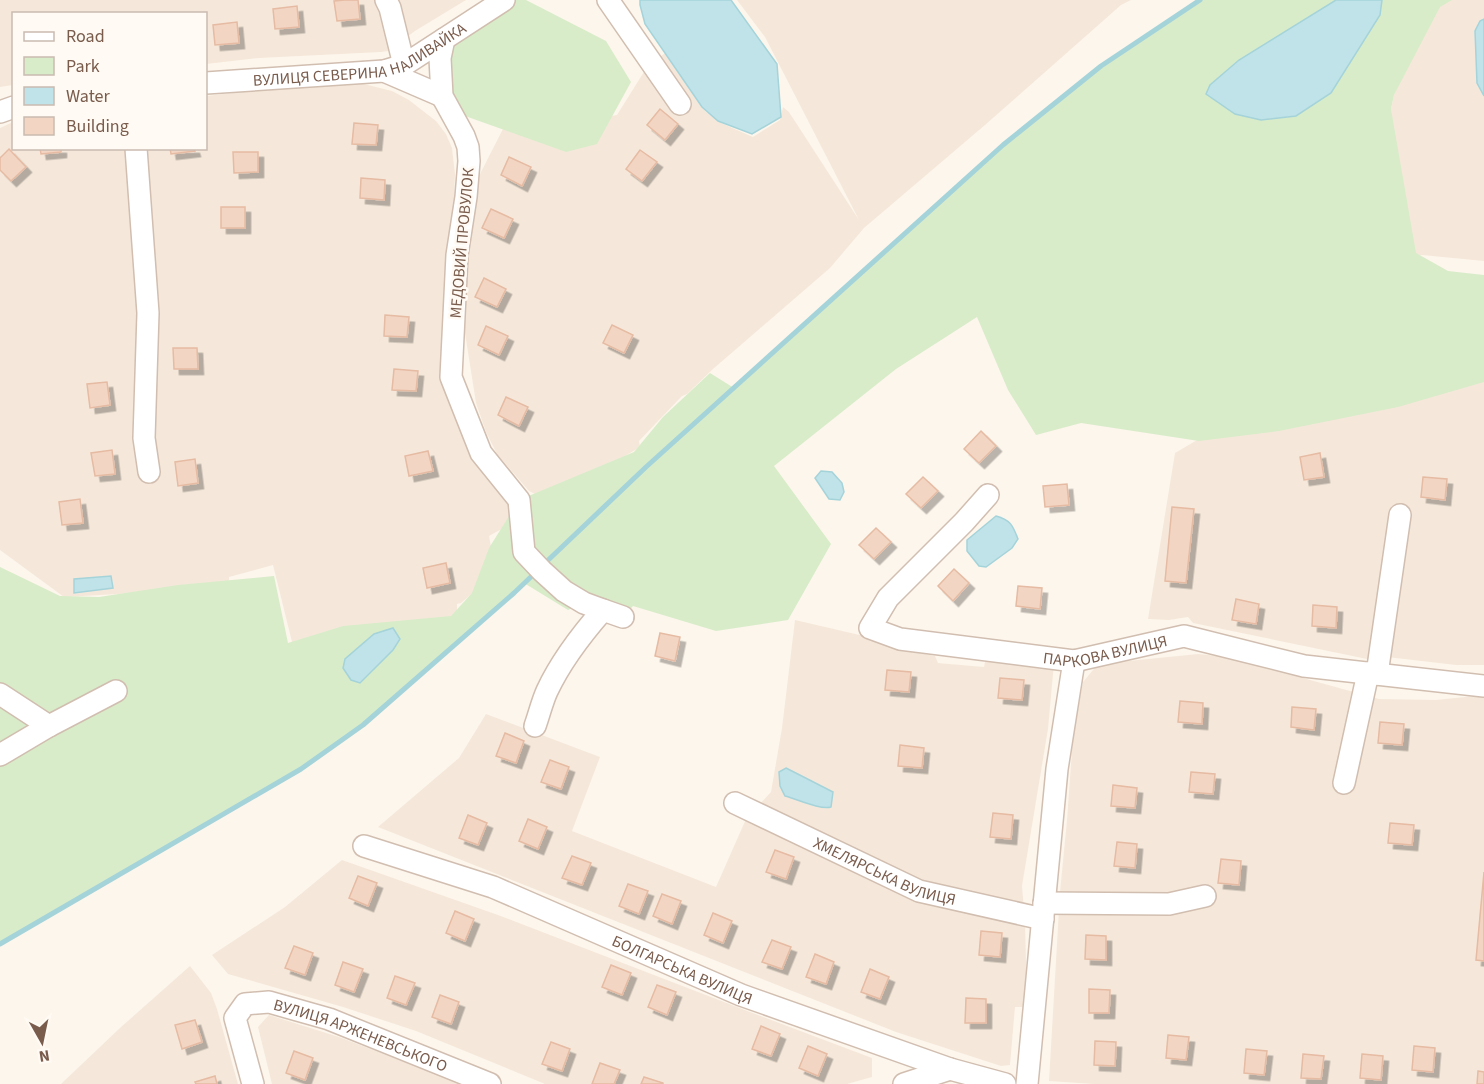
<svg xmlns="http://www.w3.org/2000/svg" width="1484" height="1084" font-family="'Source Sans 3',sans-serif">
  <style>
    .residential { fill: #f5e8da }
    .green { fill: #d8ecc9 }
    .water { fill: #bfe3e8; stroke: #a5d3da; stroke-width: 1.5 }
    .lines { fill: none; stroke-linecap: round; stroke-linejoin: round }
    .stream { stroke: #a5d3da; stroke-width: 5 }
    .building { fill: #f3d5c3; stroke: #e6bba3; stroke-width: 1.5; filter: url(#shadow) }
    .minor-casing { stroke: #d1beb0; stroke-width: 24 }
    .minor { stroke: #fff; stroke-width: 21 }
    .labels { text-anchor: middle; stroke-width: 5; stroke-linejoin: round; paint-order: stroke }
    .street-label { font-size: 16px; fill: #7a5c4d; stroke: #fffaf3 }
  </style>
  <defs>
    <filter id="shadow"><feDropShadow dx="5.5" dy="5.5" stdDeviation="0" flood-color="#0004"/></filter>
  </defs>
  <rect width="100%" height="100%" fill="#fdf6ec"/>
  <g class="residential">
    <path d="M0 0H466L415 31 388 51 381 52 259 58 206 64V14H14L13 85 0 87Z"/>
    <path d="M737 0H1131L1121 5 985 125 864 228 830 268 713 369 687 394 682 396 639 441 640 447 555 498 547 500 529 491 497 454 486 432 476 403 465 333 464 258 478 178 508 119 592 120 617 115 647 67 665 53 705 111 721 123 753 137 780 120 783 107 789 112 859 220 765 37Z"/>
    <path d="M1437 0H1484V261L1422 255 1403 257 1391 109 1394 95Z"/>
    <path d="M342 84H364L392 91 409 100 436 121 446 134 452 148 455 174 454 199 443 320 445 367 516 508 509 525 489 536 492 552 483 584 461 603 457 604V614L455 619 294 650 273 565 229 577V582L173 591 64 597 0 550V128L13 122 14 148H206V96L258 90Z"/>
    <path d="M1484 378V665H1456L1387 657 1367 659 1193 623 1188 617 1169 620 1148 619 1175 453 1204 436Z"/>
    <path d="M795 620 920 649V653L935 656 938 663 984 667 986 657 1054 663 1048 729 1022 886 1025 921 1027 1003 1022 1007H1015L1010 1065 1001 1066 896 1032 378 827 459 758 486 714 600 757 572 831 716 887 746 819 771 792 782 728Z"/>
    <path d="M1198 654 1258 660 1303 678 1379 699 1436 700 1484 695V1084H1094L1049 1081 1060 892 1067 820 1073 736 1083 682 1098 664Z"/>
    <path d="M342 860 498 915 750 1012 872 1058V1077L847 1084H545L416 1031 343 1007 228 974 212 955 285 907Z"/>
    <path d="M190 966 211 993 217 1009 238 1084H61L120 1028Z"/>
    <path d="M269 1015 339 1037 462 1084H272L258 1027Z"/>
  </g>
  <g class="green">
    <path d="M504 0H526L606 41 631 82 597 144 566 152 451 111 444 39Z"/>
    <path d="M1200 0H1452L1440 7 1394 95 1391 109 1416 253 1448 271 1484 275V382L1398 407 1279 431 1199 441 1081 423 1036 435 1008 390 977 317 896 369 774 466 831 544 788 620 716 631 633 606 623 617 584 603 568 610 524 583 363 725 301 769 0 944V567L60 596 99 597 178 585 274 576 288 643 343 626 451 616 472 593 489 548 519 500 634 452 663 417 710 373 734 388 1003 145 1101 66Z"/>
  </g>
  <g class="water">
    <path d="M640 0H731L777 64 781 117 752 134 718 121 702 107 645 24 640 5Z"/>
    <path d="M1336 0H1382L1380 15 1331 93 1296 116 1261 120 1235 114 1206 94 1210 85 1239 60Z"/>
    <path d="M1484 19V96L1477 83 1475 31 1480 21Z"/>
    <path d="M821 471 832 472 842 483 844 492 840 500 829 499 815 478Z"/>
    <path d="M996 516C1011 520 1013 526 1018 539L1012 548 986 567 979 566 967 551V540Z"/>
    <path d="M111 576 113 588 74 593V579Z"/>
    <path d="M393 628 400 639 393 650 360 683 351 680 343 668 345 659 374 634Z"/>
    <path d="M786 768 833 792 831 807C820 810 797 799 785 796L780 786 779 772Z"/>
  </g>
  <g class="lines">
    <g class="stream">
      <path d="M543 565 646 467 1003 145 1101 66 1200 0"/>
      <path d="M0 944 301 769 363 725 514 593 536 572"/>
    </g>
  </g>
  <g class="building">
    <path d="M345 0H358L360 19 337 21 334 1Z"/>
    <path d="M297 6 299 27 275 29 273 9Z"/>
    <path d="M237 22 239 43 215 45 213 25Z"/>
    <path d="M660 109 678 124 665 140 647 125Z"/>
    <path d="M354 123 378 125 376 145 352 144Z"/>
    <path d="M40 148H61V152L41 154Z"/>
    <path d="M170 148H194L195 151 171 154Z"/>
    <path d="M9 149 26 167 11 181 0 170V158Z"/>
    <path d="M640 150 657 162 642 181 626 169Z"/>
    <path d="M233 152H258V172L234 173Z"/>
    <path d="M509 157 531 167 522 186 501 175Z"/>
    <path d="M361 178 385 180 384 200 360 198Z"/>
    <rect x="221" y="207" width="24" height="21"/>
    <path d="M491 209 513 219 504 238 482 228Z"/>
    <path d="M484 278 506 289 497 307 475 297Z"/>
    <path d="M385 315 409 317 407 337 384 336Z"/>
    <path d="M612 325 633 335 624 353 603 343Z"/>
    <path d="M486 326 508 336 499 355 478 345Z"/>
    <path d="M173 348H197L198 369H174Z"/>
    <path d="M394 369 418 371 416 391 392 390Z"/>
    <path d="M107 382 110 405 90 408 87 384Z"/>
    <path d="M506 397 528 407 519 426 498 415Z"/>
    <path d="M981 431 996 446 979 463 964 449Z"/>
    <path d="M112 450 115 474 95 476 91 453Z"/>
    <path d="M428 451 433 471 409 476 405 456Z"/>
    <path d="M1320 453 1324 477 1304 480 1300 457Z"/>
    <path d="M195 459 198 483 178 486 175 462Z"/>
    <path d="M923 477 938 491 921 508 906 494Z"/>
    <path d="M1423 477 1447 479 1445 500 1421 497Z"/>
    <path d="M1067 484 1069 505 1045 507 1043 486Z"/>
    <path d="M80 499 83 523 62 525 59 502Z"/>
    <path d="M1172 507 1194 509 1186 583 1165 581Z"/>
    <path d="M876 528 891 542 874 559 859 545Z"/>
    <path d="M446 563 450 583 427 588 423 568Z"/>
    <path d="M954 569 969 583 953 601 938 586Z"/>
    <path d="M1018 586 1042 588 1040 609 1016 606Z"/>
    <path d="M1236 599 1259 604 1256 624 1232 620Z"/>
    <path d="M1313 605 1337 607 1336 628 1312 626Z"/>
    <path d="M660 633 680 637 675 661 655 656Z"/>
    <path d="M887 670 911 672 909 692 885 690Z"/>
    <path d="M1000 678 1024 680 1022 700 998 698Z"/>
    <path d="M1180 701 1203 703 1202 724 1178 722Z"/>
    <path d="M1292 707 1316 709 1314 730 1291 727Z"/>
    <path d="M1380 722 1404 724 1402 745 1378 743Z"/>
    <path d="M505 733 524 741 516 763 496 756Z"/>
    <path d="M900 745 924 748 922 768 898 766Z"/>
    <path d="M550 760 569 767 561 789 541 782Z"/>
    <path d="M1191 772 1215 774 1213 794 1189 792Z"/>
    <path d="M1113 785 1137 788 1135 808 1111 806Z"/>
    <path d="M993 813 1013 815 1011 839 990 837Z"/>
    <path d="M468 815 487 823 478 845 459 838Z"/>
    <path d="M528 819 547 827 538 849 519 841Z"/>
    <path d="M1390 823 1414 825 1412 845 1388 843Z"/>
    <path d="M1117 842 1137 844 1135 868 1114 866Z"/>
    <path d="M775 850 794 857 786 879 766 872Z"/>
    <path d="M572 856 591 863 582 885 562 878Z"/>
    <path d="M1221 859 1241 861 1239 885 1218 883Z"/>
    <path d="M1484 872V961L1476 960Z"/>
    <path d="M358 876 377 883 368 906 349 898Z"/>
    <path d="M628 884 648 891 639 914 619 906Z"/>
    <path d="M662 894 681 901 672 924 653 916Z"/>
    <path d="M455 911 474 919 465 941 446 933Z"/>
    <path d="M713 913 732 921 723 943 704 935Z"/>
    <path d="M981 931 1002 933 1000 957 979 955Z"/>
    <path d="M1086 935 1106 936V960L1085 959Z"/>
    <path d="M772 940 791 947 782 969 762 962Z"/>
    <path d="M294 946 313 953 305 975 285 968Z"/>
    <path d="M815 954 834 962 826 984 806 977Z"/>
    <path d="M343 962 363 969 354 992 335 985Z"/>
    <path d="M611 965 631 973 622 995 602 987Z"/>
    <path d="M870 969 889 977 880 999 861 992Z"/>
    <path d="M395 976 415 983 406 1005 387 998Z"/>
    <path d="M657 985 676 992 667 1015 648 1007Z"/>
    <path d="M1089 989 1110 990 1109 1013H1089Z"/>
    <path d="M440 995 459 1002 451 1024 432 1017Z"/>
    <path d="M966 998 986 999V1023H965Z"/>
    <path d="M195 1020 202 1042 182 1049 175 1025Z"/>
    <path d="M761 1026 780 1034 771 1056 752 1049Z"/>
    <path d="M1168 1035 1189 1037 1186 1060 1166 1058Z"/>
    <path d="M1095 1041 1116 1042 1115 1066 1094 1065Z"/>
    <path d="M551 1042 570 1049 562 1071 542 1064Z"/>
    <path d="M808 1046 827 1054 818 1076 799 1068Z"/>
    <path d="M1414 1046 1435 1048 1433 1072 1412 1070Z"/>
    <path d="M1246 1049 1267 1051 1264 1075 1244 1073Z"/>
    <path d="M294 1051 313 1058 305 1080 286 1073Z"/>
    <path d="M1303 1054 1324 1056 1321 1079 1301 1078Z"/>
    <path d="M1362 1054 1383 1056 1381 1080 1360 1078Z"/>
    <path d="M600 1063 620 1070 614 1084H592Z"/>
    <path d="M1478 1071 1484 1072V1084H1477Z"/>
    <path d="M215 1076 217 1084H196L195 1082Z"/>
    <path d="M644 1077 663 1083V1084H641Z"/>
  </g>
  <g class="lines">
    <g class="minor-casing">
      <g id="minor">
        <path d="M386 0 390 8 404 65"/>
        <path d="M608 0 680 104"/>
        <path d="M444 39 440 58 442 96 464 136 468 147 469 161 466 197 457 255 451 377 481 453 519 500 524 552 542 571 564 591 584 603 603 610"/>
        <path d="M384 71 442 96"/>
        <path id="s1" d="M206 83 384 71 404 65 504 0"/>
        <path d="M0 112 14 107"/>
        <path d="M136 148 148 313 144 438 149 472"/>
        <path id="s2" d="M988 495 964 522 888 598 870 628 900 639 1074 661 1184 636 1304 666 1484 686"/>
        <path d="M1377 674 1400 515"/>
        <path d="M0 694 49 726"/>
        <path d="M535 726C539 715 542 702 547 691 561 661 581 635 603 610L623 617"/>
        <path d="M0 755 49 726 116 691"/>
        <path d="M1344 783 1368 673"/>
        <path id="s3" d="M735 803 919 891 1043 919"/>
        <path id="s4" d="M364 846 493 887 741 995 950 1069 1005 1084"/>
        <path d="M1044 903 1169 904 1205 896"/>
        <path id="s5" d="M253 1084 235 1018 245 1004 269 1002 329 1019 490 1084"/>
        <path d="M904 1084 950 1069"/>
        <path d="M1027 1084 1057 769 1074 661"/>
      </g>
    </g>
    <use href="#minor" class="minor"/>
  </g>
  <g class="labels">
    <g class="street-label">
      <text dy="6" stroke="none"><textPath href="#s1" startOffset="159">ВУЛИЦЯ СЕВЕРИНА НАЛИВАЙКА</textPath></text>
      <text transform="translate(461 243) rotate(-85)" y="6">МЕДОВИЙ ПРОВУЛОК</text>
      <text dy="6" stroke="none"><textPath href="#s2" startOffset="418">ПАРКОВА ВУЛИЦЯ</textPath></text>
      <text dy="6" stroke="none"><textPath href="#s3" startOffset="165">ХМЕЛЯРСЬКА ВУЛИЦЯ</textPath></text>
      <text dy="6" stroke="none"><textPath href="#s4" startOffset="342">БОЛГАРСЬКА ВУЛИЦЯ</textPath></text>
      <text dy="6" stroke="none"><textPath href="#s5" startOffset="207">ВУЛИЦЯ АРЖЕНЕВСЬКОГО</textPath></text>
    </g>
  </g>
  <rect x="12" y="12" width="195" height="138" fill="#fffaf3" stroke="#cabbb1" stroke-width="1.5"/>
  <rect x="24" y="32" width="30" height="9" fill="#ffffff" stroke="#cabbb1" stroke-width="1.5"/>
  <text x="66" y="42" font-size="18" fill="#7a5c4d">Road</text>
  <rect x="24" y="57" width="30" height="18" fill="#d8ecc9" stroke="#cabbb1" stroke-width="1.5"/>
  <text x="66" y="72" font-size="18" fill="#7a5c4d">Park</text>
  <rect x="24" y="87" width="30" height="18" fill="#bfe3e8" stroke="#cabbb1" stroke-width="1.5"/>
  <text x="66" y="102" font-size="18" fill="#7a5c4d">Water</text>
  <rect x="24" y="117" width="30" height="18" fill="#f3d5c3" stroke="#cabbb1" stroke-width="1.5"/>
  <text x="66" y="132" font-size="18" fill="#7a5c4d">Building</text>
  <g transform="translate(42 1042) rotate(171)" stroke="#fffaf3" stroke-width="4.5" paint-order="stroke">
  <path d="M0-4.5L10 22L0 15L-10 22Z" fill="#7a5c4d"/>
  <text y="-9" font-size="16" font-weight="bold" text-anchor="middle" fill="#7a5c4d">N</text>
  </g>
</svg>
